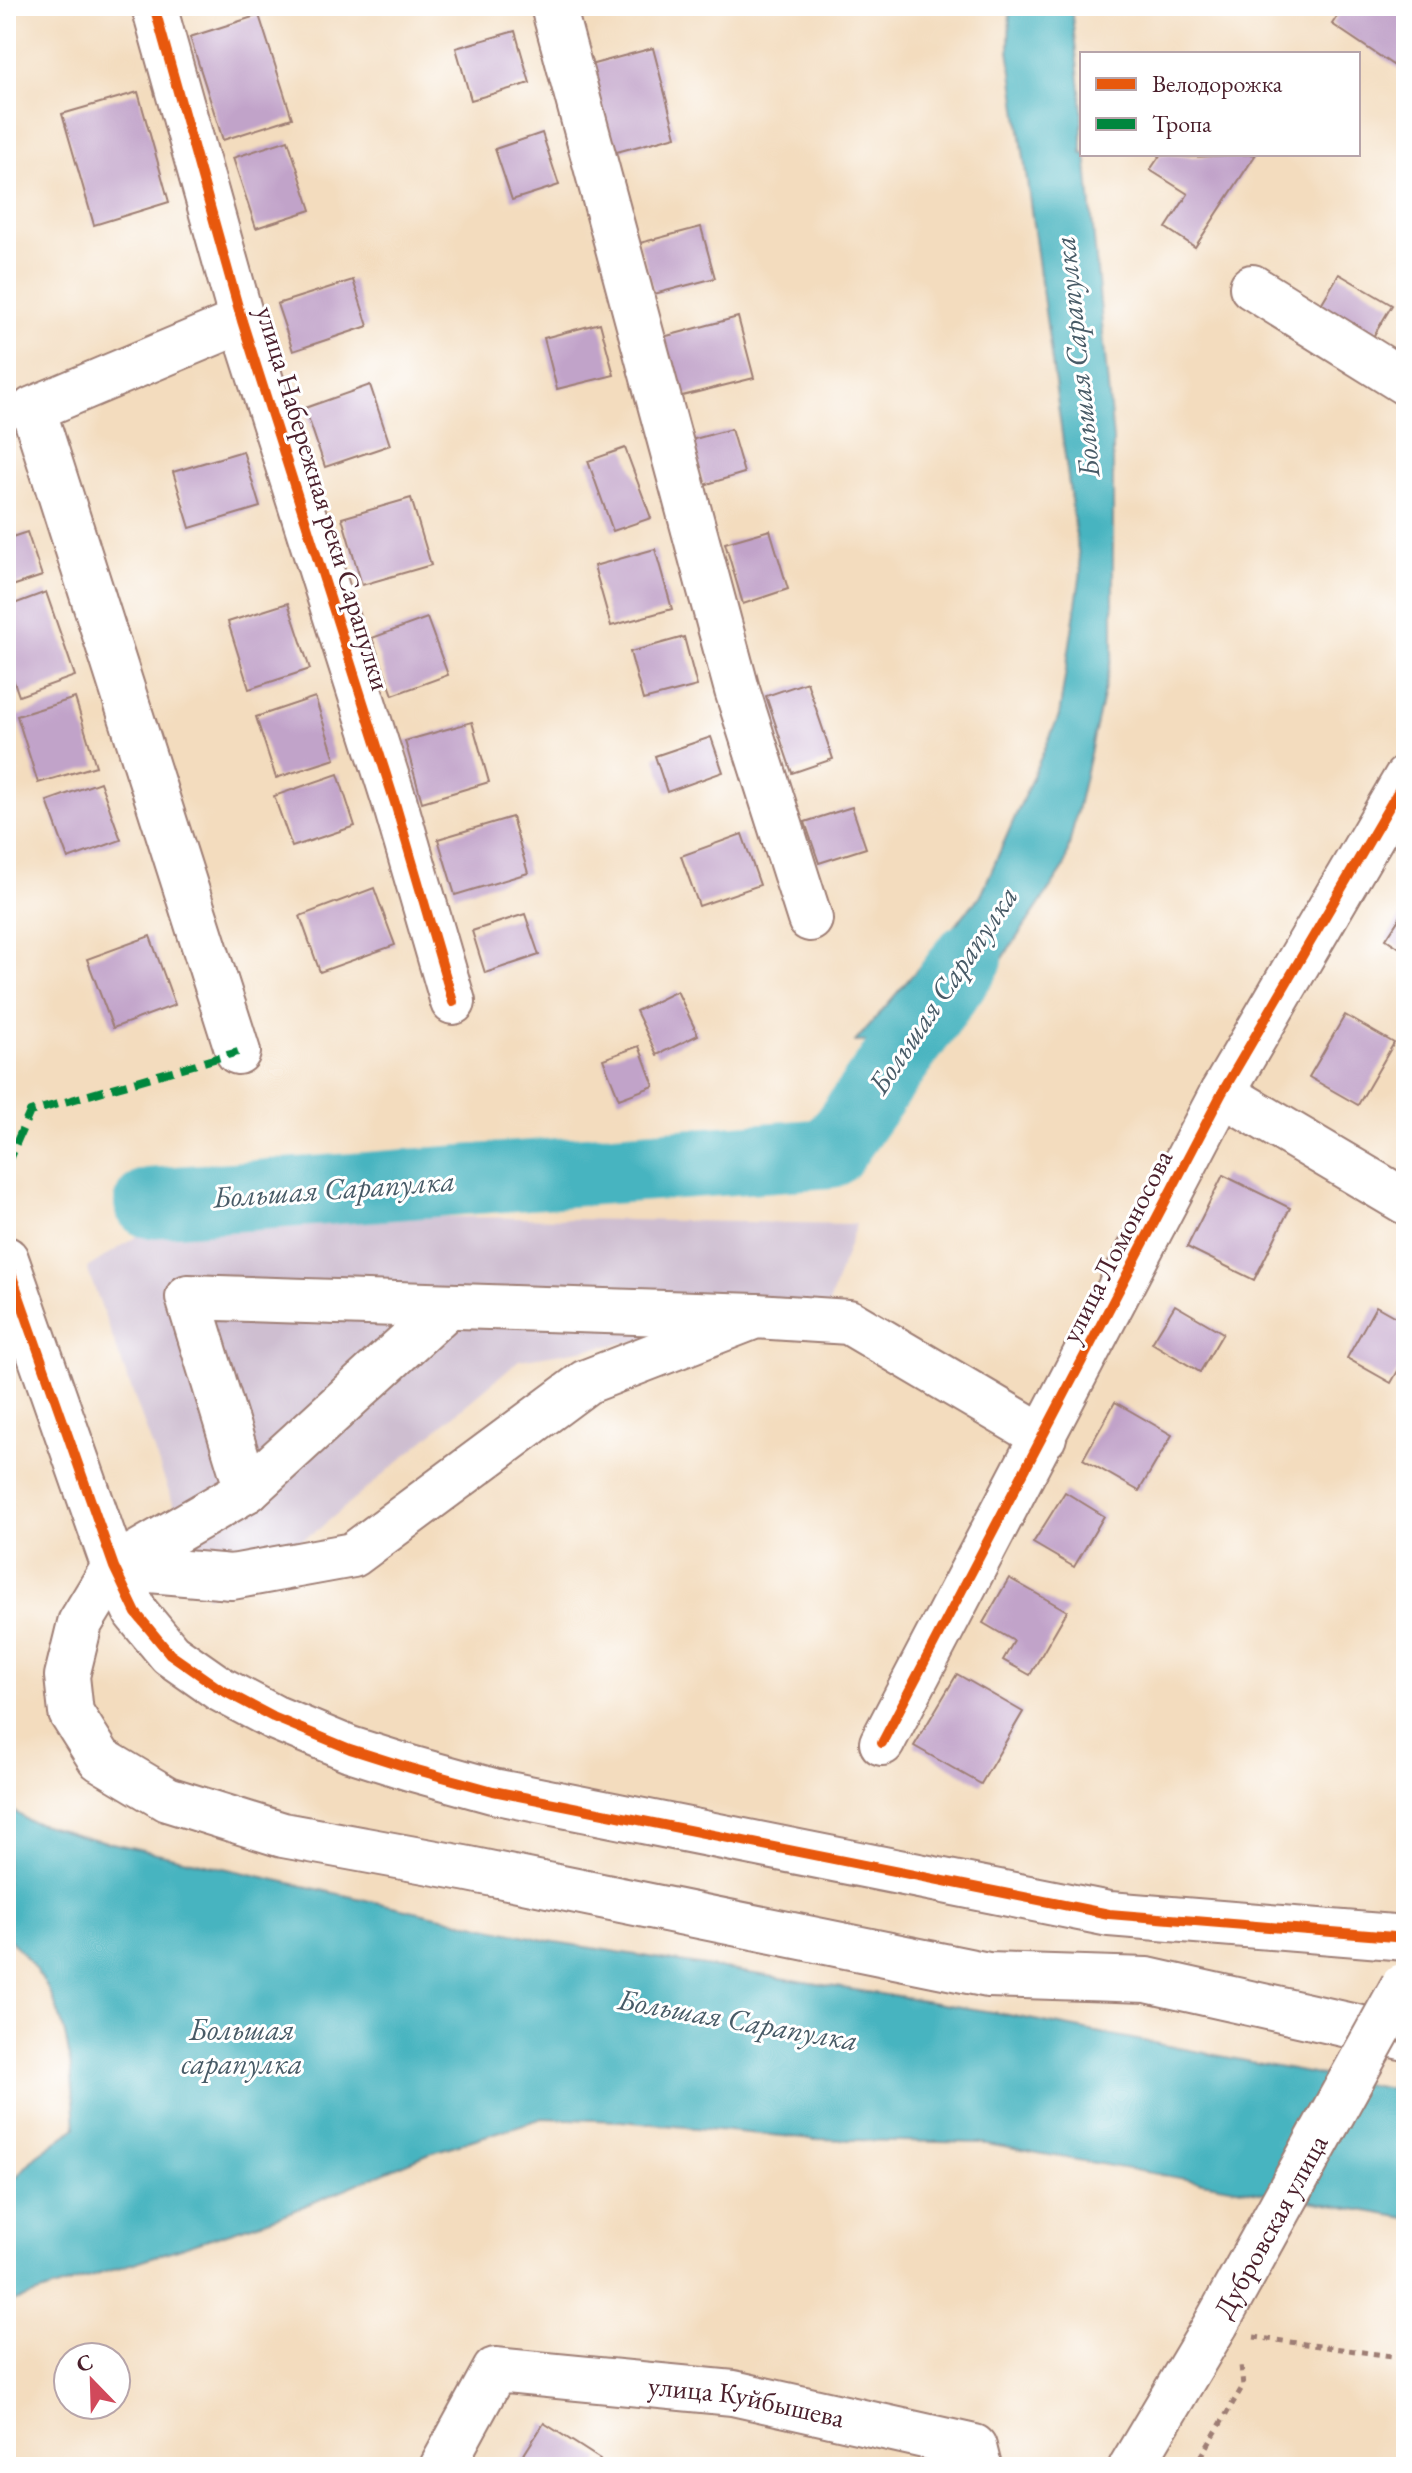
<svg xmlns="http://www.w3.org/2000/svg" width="1412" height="2473" font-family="'EB Garamond',serif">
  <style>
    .industrial { fill: #cebed0 }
    .water { fill: #46b4c0; stroke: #486a76; stroke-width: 2 }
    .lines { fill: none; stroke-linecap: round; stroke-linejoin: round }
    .river { stroke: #46b4c0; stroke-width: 70 }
    .building { fill: #c1a3c9 }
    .minor-casing { stroke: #9e7e74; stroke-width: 48 }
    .path { stroke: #9e7e74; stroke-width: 5; stroke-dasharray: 6 6; stroke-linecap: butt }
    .minor { stroke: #fff; stroke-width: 44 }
    .minor-bridge-casing { stroke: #9e7e74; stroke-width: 48; stroke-linecap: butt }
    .minor-bridge { stroke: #fff; stroke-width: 44 }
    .quiet { stroke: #00873e; stroke-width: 8; stroke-dasharray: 16 8; stroke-linecap: butt }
    .cycleway-casing { stroke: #fff; stroke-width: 15 }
    .cycleway { stroke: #e8590c; stroke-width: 10 }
    .labels { text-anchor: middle; stroke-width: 6; stroke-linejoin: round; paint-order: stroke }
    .street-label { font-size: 28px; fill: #4a1f2b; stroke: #fff }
    .water-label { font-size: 30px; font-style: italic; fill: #485b67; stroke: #fff }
  </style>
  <rect width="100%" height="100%" fill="#fff"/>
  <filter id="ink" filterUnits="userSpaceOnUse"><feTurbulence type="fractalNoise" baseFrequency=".0125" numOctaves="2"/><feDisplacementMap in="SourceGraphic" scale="16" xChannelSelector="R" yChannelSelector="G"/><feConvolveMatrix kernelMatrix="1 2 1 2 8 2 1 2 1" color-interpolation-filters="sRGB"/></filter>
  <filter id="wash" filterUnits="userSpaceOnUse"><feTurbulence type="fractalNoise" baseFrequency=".006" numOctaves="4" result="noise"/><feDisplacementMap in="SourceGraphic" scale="32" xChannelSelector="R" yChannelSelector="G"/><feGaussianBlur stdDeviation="1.8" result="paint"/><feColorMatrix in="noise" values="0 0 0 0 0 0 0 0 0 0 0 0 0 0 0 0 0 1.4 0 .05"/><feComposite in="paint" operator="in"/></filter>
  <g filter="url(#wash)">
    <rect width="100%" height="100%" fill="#f3dcbe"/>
    <path class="industrial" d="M175 1212 856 1224 827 1310 519 1360 319 1529 207 1596 87 1268Z"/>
    <g class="water">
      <path d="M1010 6H1071L1082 108V154H1086L1113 440V652L1064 868 980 992 907 1041 855 1042 981 895 1059 716 1081 572 1009 50Z"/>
      <path d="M6 1805 27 1820 85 1837 549 1941 998 2013 1406 2092V2218L981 2143 814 2139 621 2121 543 2118 430 2153 283 2215 6 2304V2188L36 2156 76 2127C70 2046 68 1995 6 1936Z"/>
    </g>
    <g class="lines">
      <path class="river" d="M149 1203 830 1153 968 958"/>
    </g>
    <g id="blocks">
      <g class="building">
        <path d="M1344 6H1406V65L1402 71 1332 24Z"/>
        <path d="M259 15 292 118 223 140 190 37Z"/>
        <path d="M515 31 530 83 471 100 456 48Z"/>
        <path d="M653 48 676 136 613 153 590 65Z"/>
        <path d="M138 92 169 202 94 225 62 114Z"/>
        <path d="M542 133 559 185 512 200 495 149Z"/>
        <path d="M288 140 311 210 256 228 233 158Z"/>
        <path d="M1161 154 1191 157 1256 154 1195 247 1166 228 1188 194 1150 170Z"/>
        <path d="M701 227 715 278 654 294 640 243Z"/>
        <path d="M1339 274 1392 305 1373 337 1320 306Z"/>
        <path d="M353 280 368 326 293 351 277 304Z"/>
        <path d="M738 317 754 378 678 397 663 337Z"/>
        <path d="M600 323 614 375 557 389 544 338Z"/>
        <path d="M370 385 390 445 325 467 305 408Z"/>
        <path d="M731 429 744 473 704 485 691 440Z"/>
        <path d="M625 448 651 518 613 531 588 461Z"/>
        <path d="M243 451 260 507 190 528 173 472Z"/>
        <path d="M411 498 431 565 362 585 342 518Z"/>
        <path d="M770 530 788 589 743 604 725 543Z"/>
        <path d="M27 532 42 576 6 588V539Z"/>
        <path d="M655 549 672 609 611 626 594 566Z"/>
        <path d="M46 592 75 676 19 696 6 658V607Z"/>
        <path d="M288 603 310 669 249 689 228 622Z"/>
        <path d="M427 618 448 675 393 695 372 638Z"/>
        <path d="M684 637 697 686 643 700 630 652Z"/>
        <path d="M807 682 833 759 792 773 766 696Z"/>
        <path d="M315 697 335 759 276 778 256 717Z"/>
        <path d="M75 698 96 766 38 783 17 716Z"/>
        <path d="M472 722 489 782 422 802 405 741Z"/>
        <path d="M711 737 723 772 667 792 655 756Z"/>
        <path d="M338 774 355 826 292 847 274 796Z"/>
        <path d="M100 782 121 840 68 859 47 801Z"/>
        <path d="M852 807 866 848 819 863 805 822Z"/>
        <path d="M512 817 528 873 455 895 438 839Z"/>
        <path d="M742 834 760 885 699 906 681 856Z"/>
        <path d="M374 888 395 945 320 972 300 916Z"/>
        <path d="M1406 908V952L1386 939Z"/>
        <path d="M525 914 539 955 485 973 472 931Z"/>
        <path d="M150 936 175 1005 113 1028 87 959Z"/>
        <path d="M677 991 698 1035 657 1055 636 1011Z"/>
        <path d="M1345 1015 1394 1043 1358 1105 1309 1077Z"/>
        <path d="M639 1046 654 1086 619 1099 603 1059Z"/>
        <path d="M1223 1175 1290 1208 1254 1280 1187 1247Z"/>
        <path d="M1175 1305 1223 1333 1200 1372 1152 1343Z"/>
        <path d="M1376 1306 1406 1323V1357L1391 1383 1347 1358Z"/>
        <path d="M1115 1402 1172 1435 1139 1491 1083 1459Z"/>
        <path d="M1065 1492 1104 1516 1074 1567 1033 1543Z"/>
        <path d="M1009 1578 1067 1611 1030 1675 1003 1660 1014 1641 983 1623Z"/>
        <path d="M957 1674 1023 1712 981 1784 914 1746Z"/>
        <path d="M544 2423 600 2459 595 2467H516Z"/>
      </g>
    </g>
  </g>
  <g filter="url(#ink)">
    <use href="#blocks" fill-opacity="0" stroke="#9e7e74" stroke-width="2"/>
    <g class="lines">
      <g class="minor-casing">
        <g id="minor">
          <path d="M154 6 242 321 395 803 453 1002"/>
          <path d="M553 6 737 690 810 919"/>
          <path d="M1252 287 1406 383"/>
          <path d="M238 1052 33 409 242 321"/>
          <path d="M1222 1093 1406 1202"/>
          <path d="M6 1259 114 1567 136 1613 170 1654 220 1689 273 1717 350 1749 410 1768 493 1791 1109 1914 1406 1938"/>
          <path d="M756 1316 188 1297 247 1490 114 1567 80 1623 67 1676 71 1713 100 1759 167 1799 283 1835 469 1869 988 1975 1147 1980 1406 2038"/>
          <path d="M247 1490 448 1306"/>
          <path d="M114 1567 232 1577 353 1555 586 1382 756 1316 849 1322 1044 1437"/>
          <path d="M882 1743 1222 1093 1406 778"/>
          <path id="s1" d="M442 2467 495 2370 733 2393 974 2447 979 2467"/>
          <path d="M1131 2467 1216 2324"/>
        </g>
      </g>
      <g class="path">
        <path d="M1254 2337 1406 2358"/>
        <path d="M1195 2467 1243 2386 1241 2365"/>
      </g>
      <use href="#minor" class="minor"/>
      <g class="minor-bridge-casing">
        <g id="minor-bridge">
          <path id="s2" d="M1216 2324 1403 1986"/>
        </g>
      </g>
      <use href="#minor-bridge" class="minor-bridge"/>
      <path class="quiet" d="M6 1166 30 1112 238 1052"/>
      <g class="cycleway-casing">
        <g id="cycleway">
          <path d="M154 6 242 321 395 803 453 1002"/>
          <path d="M6 1259 114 1567 136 1613 170 1654 220 1689 273 1717 350 1749 410 1768 493 1791 1109 1914 1406 1938"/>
          <path d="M882 1743 1222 1093 1406 778"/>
        </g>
      </g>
      <use href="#cycleway" class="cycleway"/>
    </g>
  </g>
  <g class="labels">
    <g class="street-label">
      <text transform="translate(324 498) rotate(73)" y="10">улица Набережная реки Сарапулки</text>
      <text transform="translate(1116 1246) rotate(-63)" y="10">улица Ломоносова</text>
      <text dy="10" stroke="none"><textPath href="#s2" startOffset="112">Дубровская улица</textPath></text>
      <text dy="10" stroke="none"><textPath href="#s1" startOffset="364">улица Куйбышева</textPath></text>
    </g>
    <g class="water-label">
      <text transform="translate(1077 357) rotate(-96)" y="10">Большая Сарапулка</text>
      <text transform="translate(943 990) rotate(-56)" y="10">Большая Сарапулка</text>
      <text transform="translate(334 1189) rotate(-4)" y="10">Большая Сарапулка</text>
      <text transform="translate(738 2020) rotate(10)" y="10">Большая Сарапулка</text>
      <text x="242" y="2040">Большая<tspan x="242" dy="34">сарапулка</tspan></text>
    </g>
  </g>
  <rect width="1412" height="2473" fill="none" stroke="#fff" stroke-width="32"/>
  <rect x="1080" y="52" width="280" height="104" fill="#ffffff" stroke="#b7a5aa" stroke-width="2"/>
  <rect x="1096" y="78" width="40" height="12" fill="#e8590c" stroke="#b7a5aa" stroke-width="2"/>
  <text x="1152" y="92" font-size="24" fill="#4a1f2b">Велодорожка</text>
  <rect x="1096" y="118" width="40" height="12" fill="#00873e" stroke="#b7a5aa" stroke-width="2"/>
  <text x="1152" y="132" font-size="24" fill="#4a1f2b">Тропа</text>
  <g transform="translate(92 2381) rotate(337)"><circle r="38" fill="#ffffff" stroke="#b7a5aa" stroke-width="2"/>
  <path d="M0-6L14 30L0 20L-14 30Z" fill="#d1495b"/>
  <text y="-12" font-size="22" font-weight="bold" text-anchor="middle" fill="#4a1f2b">С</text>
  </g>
</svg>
